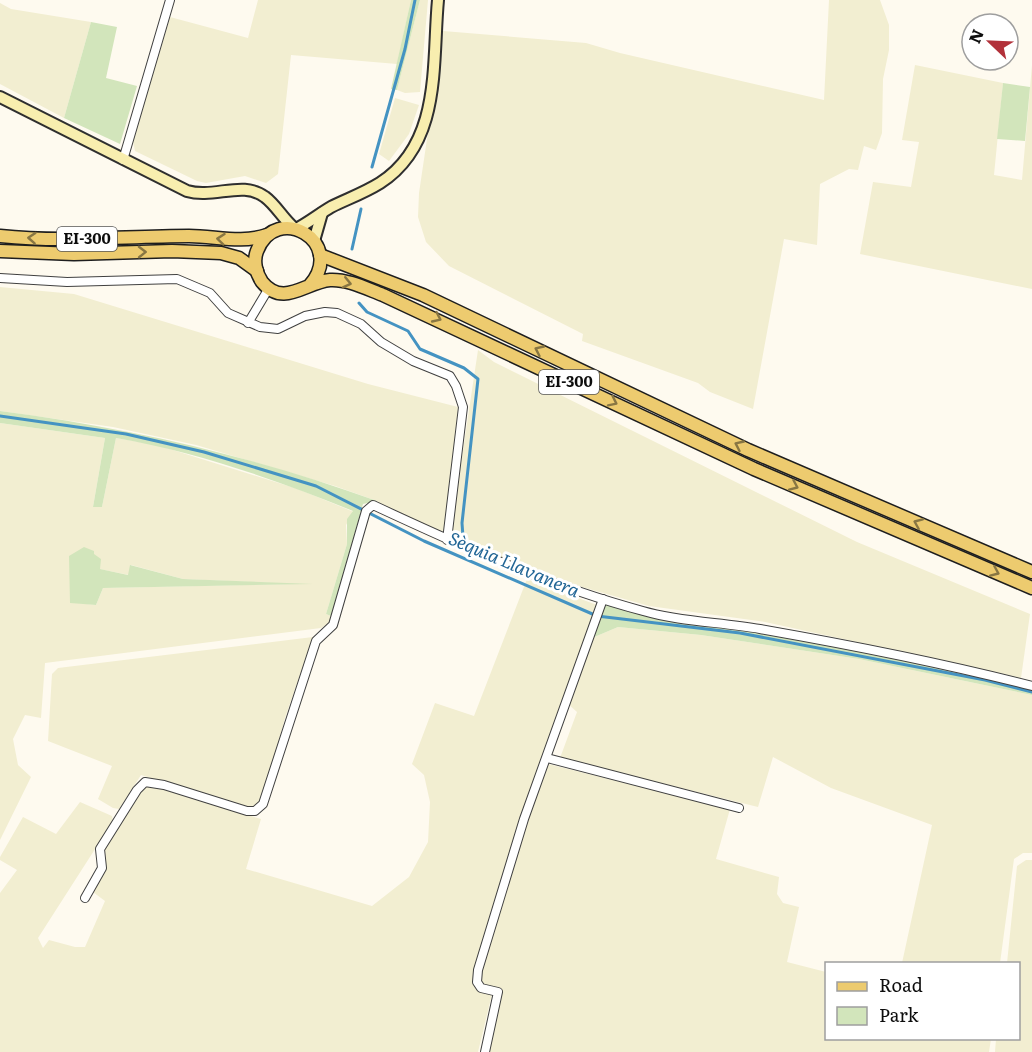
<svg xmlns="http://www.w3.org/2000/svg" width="1032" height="1052" font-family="Literata,serif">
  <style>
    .farmland { fill: #f2eed1; fill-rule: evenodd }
    .green { fill: #d2e5bb }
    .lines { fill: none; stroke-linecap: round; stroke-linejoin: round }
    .stream { stroke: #4493c2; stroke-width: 3 }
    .street-casing { stroke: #404040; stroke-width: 10 }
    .secondary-casing { stroke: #2f2f2f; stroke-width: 14 }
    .primary-casing { stroke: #1e1e1e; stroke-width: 15 }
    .street { stroke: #fff; stroke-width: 8 }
    .secondary { stroke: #f8eeaf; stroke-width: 10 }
    .primary { stroke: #edcb6f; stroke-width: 12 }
    .oneway { stroke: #887643 }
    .labels { text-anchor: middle; stroke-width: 6; stroke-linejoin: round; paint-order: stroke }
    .shield { fill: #fff; stroke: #565656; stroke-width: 1.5 }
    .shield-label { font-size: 15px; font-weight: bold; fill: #0d0d0d }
    .water-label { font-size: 18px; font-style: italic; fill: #216595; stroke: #fff }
  </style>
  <rect width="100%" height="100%" fill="#fefaef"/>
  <g class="farmland">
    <path d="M258 0H411L397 64 291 55 278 174 266 183 245 176 206 183 197 181 135 151 133 141 170 17 248 38Z"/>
    <path d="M420 0H428L420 92 405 93 397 90Z"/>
    <path d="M829 0H880L889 25V50L883 79 882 133 876 150 864 146 858 170 849 169 820 184 817 245 784 239 753 409 710 392 698 383 582 341 583 334 449 266 426 242 418 217 419 193 443 31 586 43 620 53 824 100Z"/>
    <path d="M0 3 11 9 91 22 64 118 0 84Z"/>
    <path d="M915 65 1003 83 994 175 1022 180 1032 65V289L860 254 873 182 911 187 919 142 902 140Z"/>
    <path d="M395 98 419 105 409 134 389 161 379 154Z"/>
    <path d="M0 287 74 294 368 384 458 407 445 530 439 532 386 508 377 501 335 486 196 445 113 427 0 411Z"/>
    <path d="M478 350 494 362 857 542 1030 614 1021 678 765 622 649 606 554 579 450 537Z"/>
    <path d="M0 423 105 438 93 507H102L116 438 157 445 298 489 354 512 346 525 347 544 326 614 331 616 329 623 321 628 45 663 41 718 25 715 13 739 18 765 31 777 0 840ZM131 565 183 579 293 584 103 588 96 605 70 602 99 569 129 575Z"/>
    <path d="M527 579 597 605 512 845 474 969 473 983 479 991 492 994 478 1052H0V893L17 870 0 860V857L23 817 56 834 80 802 112 816 113 821 38 938 43 948 49 940 75 947H85L105 901 93 892 106 868 105 848 142 788 149 785 261 819 246 869 372 906 409 877 428 842 430 802 424 775 412 764 435 703 474 716Z"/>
    <path d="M618 627 701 635 859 659 1032 695V853H1023L1014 859 1000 963H902L932 825 831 788 773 757 758 807 560 758 577 712 568 704 592 638Z"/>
    <path d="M313 637 285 718 262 802 255 809 141 775 119 809 113 808 98 799 112 766 48 741 52 674 58 668Z"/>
    <path d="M548 764 730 809 716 859 779 877 777 894 783 903 799 907 787 962 826 972V1038L991 1039 989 1052H487L501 990 485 986 479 979 507 879Z"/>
    <path d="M1026 860H1032V1052H995L996 1039 1018 1038V964L1007 963 1017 866Z"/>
  </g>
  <g class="green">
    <path d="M411 0H420L397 90 391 89Z"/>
    <path d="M91 22 117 27 106 78 137 86 120 144 64 118Z"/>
    <path d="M1003 83 1030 87 1025 141 997 139Z"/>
    <path d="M0 411C131 428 252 456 377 501L363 504 331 616 326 614 347 544V519L353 511C277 480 197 452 116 438L102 507H93L105 438 0 423Z"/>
    <path d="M84 547 94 551V554L101 559 100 569 128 575 130 565 183 579 313 584 103 588 96 605 70 603 69 556Z"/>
    <path d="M605 603C747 630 891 653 1032 690V695L859 659 701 635 618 627 592 638Z"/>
  </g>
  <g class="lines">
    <g class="stream">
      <path d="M372 167 405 49 415 0"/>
      <path d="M352 249 361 209"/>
      <path d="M359 303 367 312 408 331 420 349 464 368 478 379 462 523 463 537"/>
      <path d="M0 416 126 434 204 452 316 486 424 541 597 616 740 633 985 680 1032 692"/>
    </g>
    <g class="street-casing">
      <g id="street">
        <path d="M123 160 170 0"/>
        <path d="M0 278 67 282 177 279 210 293 228 313 260 327 278 329 305 316 325 312 337 313 361 324 381 342 413 361 450 376 456 386 463 407 447 540"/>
        <path d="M248 323 269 288"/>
        <path d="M547 758 739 808"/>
        <path d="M85 898 102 868 100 849 137 790 145 782 164 785 247 811H255L263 804 316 641 333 625 366 511 373 505C461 546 549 586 643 611 681 622 722 622 760 629 851 645 943 663 1032 686"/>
        <path d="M485 1052 498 992 481 988 477 982 478 970 524 819 603 599"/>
      </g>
    </g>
    <g class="secondary-casing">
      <g id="secondary">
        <path d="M0 97 187 191C214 199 243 180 265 197 276 205 283 219 294 228"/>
        <path d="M296 229C308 223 319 214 331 207 347 199 364 193 380 183 442 143 432 64 438 0"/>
        <path d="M314 241 322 213"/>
      </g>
    </g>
    <g class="primary-casing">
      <g id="primary">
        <path d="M0 236C63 243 126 236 189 236 216 236 241 244 267 235"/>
        <path d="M0 251 74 254 172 251 221 253 239 258 257 271"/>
        <path d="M320 255 423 295 748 450 1032 572"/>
        <path d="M310 285C347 242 276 201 257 251 253 261 256 273 262 282 283 308 306 282 330 280 348 279 367 289 383 295L754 469 1032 588"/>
      </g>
    </g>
    <use href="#street" class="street"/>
    <use href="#secondary" class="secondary"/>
    <use href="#primary" class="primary"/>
  </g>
  <defs><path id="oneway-chevron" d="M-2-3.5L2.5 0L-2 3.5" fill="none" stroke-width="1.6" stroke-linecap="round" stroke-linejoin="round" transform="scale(1.5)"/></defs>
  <g class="oneway">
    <use href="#oneway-chevron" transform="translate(32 238) rotate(-176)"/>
    <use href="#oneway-chevron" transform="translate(221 239) rotate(-174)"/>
    <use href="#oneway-chevron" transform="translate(142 252) rotate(-1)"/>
    <use href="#oneway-chevron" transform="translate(347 283) rotate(13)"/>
    <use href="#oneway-chevron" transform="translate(437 318) rotate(25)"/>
    <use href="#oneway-chevron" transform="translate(539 350) rotate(-155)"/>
    <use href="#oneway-chevron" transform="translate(613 402) rotate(26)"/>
    <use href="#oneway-chevron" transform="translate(739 445) rotate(-155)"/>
    <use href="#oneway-chevron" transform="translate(794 486) rotate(24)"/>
    <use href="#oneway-chevron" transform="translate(918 523) rotate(-157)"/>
    <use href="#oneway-chevron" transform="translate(995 572) rotate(23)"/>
  </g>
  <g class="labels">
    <g class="shield">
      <rect x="57" y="227" width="60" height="24" rx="4.5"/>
      <rect x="539" y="370" width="60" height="24" rx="4.5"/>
    </g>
    <g class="shield-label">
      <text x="87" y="244">EI-300</text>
      <text x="569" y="387">EI-300</text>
    </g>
    <g class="water-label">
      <text transform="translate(514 565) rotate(23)" y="6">Sèquia Llavanera</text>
    </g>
  </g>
  <rect x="825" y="962" width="195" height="78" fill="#ffffff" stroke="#9e9e9e" stroke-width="1.5"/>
  <rect x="837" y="982" width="30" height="9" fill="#edcb6f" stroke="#9e9e9e" stroke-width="1.5"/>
  <text x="879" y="992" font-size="18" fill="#0d0d0d">Road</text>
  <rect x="837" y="1007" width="30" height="18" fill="#d2e5bb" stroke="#9e9e9e" stroke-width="1.5"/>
  <text x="879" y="1022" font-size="18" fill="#0d0d0d">Park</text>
  <g transform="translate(990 42) rotate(293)"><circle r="28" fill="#ffffff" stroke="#9e9e9e" stroke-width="1.5"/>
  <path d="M0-4.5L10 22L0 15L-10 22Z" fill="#b2313a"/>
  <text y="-9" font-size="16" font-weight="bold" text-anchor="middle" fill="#0d0d0d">N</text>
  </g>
</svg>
